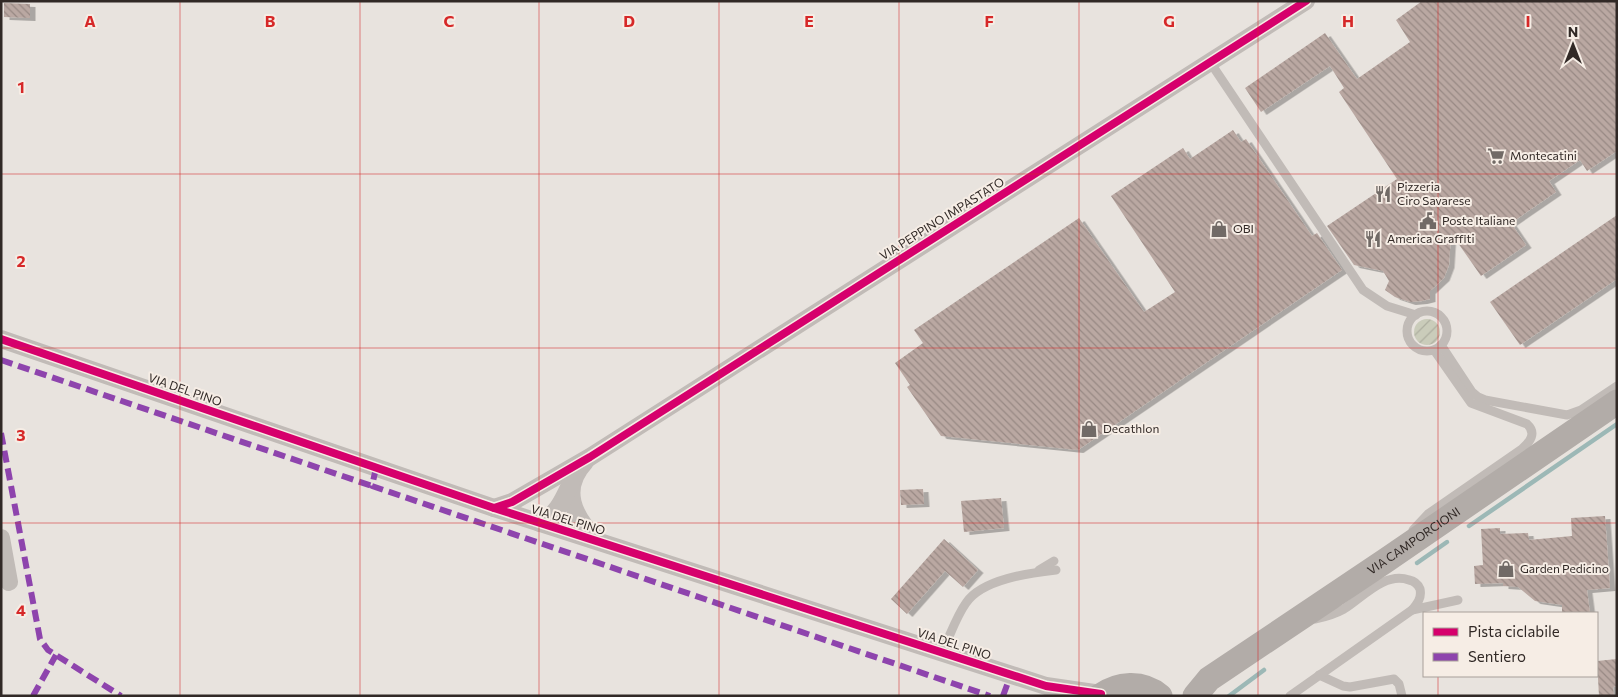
<svg xmlns="http://www.w3.org/2000/svg" width="1618" height="697" font-family="Commissioner,sans-serif">
  <style>
    .garden { fill: url(#garden-furrows) }
    .lines { fill: none; stroke-linecap: round; stroke-linejoin: round }
    .stream { stroke: #9cb8b6; stroke-width: 4.5 }
    .building { fill: url(#building-back-hatch); filter: url(#shadow) }
    .service { stroke: #c1bbb7; stroke-width: 9 }
    .minor { stroke: #c1bbb7; stroke-width: 18 }
    .secondary { stroke: #b2aca8; stroke-width: 25 }
    .quiet { stroke: #8e44ad; stroke-width: 6; stroke-dasharray: 12 6; stroke-linecap: butt }
    .cycleway-casing { stroke: #f6ede5; stroke-width: 11 }
    .cycleway { stroke: #d6006c; stroke-width: 8 }
    .grid { fill: none; stroke: #d62828; stroke-width: 1; stroke-opacity: 0.55 }
    .labels { text-anchor: middle; stroke-width: 4; stroke-linejoin: round; paint-order: stroke }
    .poi-label { font-size: 12px; fill: #312926; stroke: #f6ede5; text-anchor: start }
    .street-label { font-size: 12px; fill: #312926; stroke: #f6ede5 }
    .grid-label { font-size: 16px; text-anchor: middle; font-weight: bold; fill: #d62828; stroke: #f6ede5; stroke-width: 4; stroke-linejoin: round; paint-order: stroke }
  </style>
  <defs>
    <pattern id="garden-furrows" width="10" height="10" patternUnits="userSpaceOnUse" patternTransform="scale(1.25)"><rect width="10" height="10" fill="#caccba"/><path d="M-1 1l2-2M0 10L10 0M9 11l2-2" fill="none" stroke="#aeafa0"/></pattern>
    <pattern id="building-back-hatch" width="6" height="6" patternUnits="userSpaceOnUse" patternTransform="scale(1.25)"><rect width="6" height="6" fill="#baa8a2"/><path d="M-1 5l2 2M0 0l6 6M5-1l2 2" fill="none" stroke="#988984"/></pattern>
    <filter id="shadow"><feDropShadow dx="5.5" dy="3" stdDeviation="0" flood-color="#0004"/></filter>
  </defs>
  <rect width="100%" height="100%" fill="#e8e3de"/>
  <circle class="garden" cx="1427" cy="332" r="13"/>
  <g class="lines">
    <g class="stream">
      <path d="M1469 526 1617 424"/>
      <path d="M1417 563 1447 542"/>
      <path d="M1229 696 1264 670"/>
    </g>
  </g>
  <g class="building">
    <path d="M1422 1H1617V151L1587 171 1580 160 1549 181 1556 192 1511 223 1526 245 1481 276 1451 233 1449 265 1444 278 1430 291V299L1422 301 1410 302 1395 297 1385 290 1389 281 1383 271 1354 265 1327 226 1397 179 1339 92 1344 88 1330 66 1261 112 1245 88 1325 33 1357 79 1410 42 1396 20Z"/>
    <path d="M4 3 30 4V18L4 17Z"/>
    <path d="M1233 130 1241 142 1246 139 1312 236 1317 233 1342 270 1078 450 941 436 907 387 910 385 895 363 923 343 914 330 1079 218 1144 312 1175 292 1111 196 1183 148 1190 159Z"/>
    <path d="M1617 215V279L1520 345 1490 302Z"/>
    <path d="M923 489 924 504 901 505 900 490Z"/>
    <path d="M1001 498 1004 528 964 532 961 501Z"/>
    <path d="M1605 516 1610 588 1587 590 1590 613H1562V605L1535 601 1518 587 1503 586V583L1475 584 1474 566 1483 565 1481 529 1500 528V534L1528 533 1529 540 1572 536 1571 518Z"/>
    <path d="M944 539 978 570 963 587 945 571 907 614 891 599Z"/>
    <path d="M1617 659V686L1613 687 1614 696H1599L1597 661Z"/>
  </g>
  <g class="lines">
    <g class="service">
      <path d="M1210 62 1363 290 1387 306 1416 315"/>
      <circle cx="1427" cy="331" r="20"/>
      <path d="M1441 345 1472 392 1478 397 1485 400 1567 415 1581 410 1617 386"/>
      <path d="M1413 530 1428 514 1522 449C1530 442 1537 433 1527 424L1471 403 1434 350"/>
      <path d="M1039 570 1054 561"/>
      <path d="M1412 610 1458 600"/>
      <path d="M942 652C950 636 956 617 966 603 982 579 1030 573 1056 570"/>
      <path d="M1319 675 1343 686 1350 687 1394 679 1399 684 1402 696"/>
      <path d="M1290 696 1412 610C1417 604 1422 598 1420 589 1418 584 1414 581 1409 580 1385 571 1362 598 1344 609 1335 614 1325 617 1315 619"/>
    </g>
    <g class="minor">
      <path d="M1 339 494 508 1046 686 1101 694"/>
      <path d="M585 462C560 489 573 516 596 539"/>
      <path d="M494 508 512 502 590 457 1306 1"/>
      <path d="M540 523C557 515 563 500 571 483"/>
      <path d="M1 538 9 582"/>
    </g>
    <g class="secondary">
      <path d="M1100 696C1118 683 1142 681 1160 696"/>
      <path id="s1" d="M1195 696 1209 679 1385 561 1617 402"/>
    </g>
    <g class="quiet">
      <path d="M1 360 372 486"/>
      <path d="M1 433 40 639 48 650 121 696"/>
      <path d="M376 468 372 486 990 696"/>
      <path d="M33 696 56 655"/>
      <path d="M1003 696 1011 674"/>
    </g>
    <g class="cycleway-casing">
      <g id="cycleway">
        <path d="M1 339 494 508 1046 686 1101 694"/>
        <path d="M494 508 512 502 590 457 1306 1"/>
      </g>
    </g>
    <use href="#cycleway" class="cycleway"/>
  </g>
  <path class="grid" d="M180 1V696M360 1V696M539 1V696M719 1V696M899 1V696M1079 1V696M1258 1V696M1438 1V613M1 174H1617M1 348H1617M1 523H1617M1438 676V696"/>
  <defs>
    <g id="supermarket-bare" transform="scale(1.35)"><path d="M-6-5.5h2.5l.6 2H6L4.5 2H-2.5L-4.4-4H-6ZM-1.5 3.2a1.3 1.3 0 1 0 .1 0ZM3 3.2a1.3 1.3 0 1 0 .1 0Z" fill="#716a66" stroke="#f6ede5" stroke-width="2.5" paint-order="stroke"/></g>
    <g id="restaurant-bare" transform="scale(1.35)"><path d="M-5-6h1v4h1v-4h1v4h1v-4h1v5L-1.5 .5V6h-2V.5L-5-1ZM5-6V6H3V1.5H1.5Q1.5-4 5-6Z" fill="#716a66" stroke="#f6ede5" stroke-width="2.5" paint-order="stroke"/></g>
    <g id="civic-bare" transform="scale(1.35)"><path d="M-.6-6.5H3V-4.5H.6V-3L4-1V1h2V6H-6V1h2V-1L-.6-3ZM-1.2 2.5V6h2.4V2.5Z" fill="#716a66" stroke="#f6ede5" stroke-width="2.5" paint-order="stroke"/></g>
    <g id="shop-bare" transform="scale(1.35)"><path d="M-5-2.5h2.3a2.7 3.5 0 0 1 5.4 0H5L5.5 6h-11ZM-1.5-2.5h3a1.5 2.3 0 0 0-3 0Z" fill="#716a66" stroke="#f6ede5" stroke-width="2.5" paint-order="stroke"/></g>
  </defs>
  <g fill-rule="evenodd">
    <use href="#supermarket-bare" x="1496" y="156"/>
    <use href="#restaurant-bare" x="1383" y="194"/>
    <use href="#civic-bare" x="1428" y="221"/>
    <use href="#shop-bare" x="1219" y="229"/>
    <use href="#restaurant-bare" x="1373" y="239"/>
    <use href="#shop-bare" x="1089" y="429"/>
    <use href="#shop-bare" x="1506" y="569"/>
  </g>
  <g class="labels">
    <g class="poi-label">
      <text x="1510" y="160">Montecatini</text>
      <text x="1397" y="191">Pizzeria<tspan x="1397" dy="14">Ciro Savarese</tspan></text>
      <text x="1442" y="225">Poste Italiane</text>
      <text x="1233" y="233">OBI</text>
      <text x="1387" y="243">America Graffiti</text>
      <text x="1103" y="433">Decathlon</text>
      <text x="1520" y="573">Garden Pedicino</text>
    </g>
    <g class="street-label">
      <text transform="translate(942 219) rotate(-32)" y="4">VIA PEPPINO IMPASTATO</text>
      <text transform="translate(185 390) rotate(19)" y="4">VIA DEL PINO</text>
      <text transform="translate(568 520) rotate(17)" y="4">VIA DEL PINO</text>
      <text dy="4" stroke="none"><textPath href="#s1" startOffset="269">VIA CAMPORCIONI</textPath></text>
      <text transform="translate(954 644) rotate(18)" y="4">VIA DEL PINO</text>
    </g>
  </g>
  <g class="grid-label">
    <text x="90" y="27">A</text>
    <text x="270" y="27">B</text>
    <text x="449" y="27">C</text>
    <text x="629" y="27">D</text>
    <text x="809" y="27">E</text>
    <text x="989" y="27">F</text>
    <text x="1169" y="27">G</text>
    <text x="1348" y="27">H</text>
    <text x="1528" y="27">I</text>
    <text x="21" y="93">1</text>
    <text x="21" y="267">2</text>
    <text x="21" y="441">3</text>
    <text x="21" y="616">4</text>
  </g>
  <rect width="1618" height="697" fill="none" stroke="#312926" stroke-width="5"/>
  <rect x="1423" y="612" width="175" height="65" fill="#f6ede5" stroke="#a79f99"/>
  <rect x="1433" y="628" width="25" height="8" fill="#d6006c" stroke="#a79f99"/>
  <text x="1468" y="637" font-size="15" fill="#312926">Pista ciclabile</text>
  <rect x="1433" y="653" width="25" height="8" fill="#8e44ad" stroke="#a79f99"/>
  <text x="1468" y="662" font-size="15" fill="#312926">Sentiero</text>
  <g transform="translate(1573 45)" stroke="#f6ede5" stroke-width="4" paint-order="stroke">
  <path d="M0-4L9 19L0 12L-9 19Z" fill="#312926"/>
  <text y="-8" font-size="14" font-weight="bold" text-anchor="middle" fill="#312926">N</text>
  </g>
</svg>
